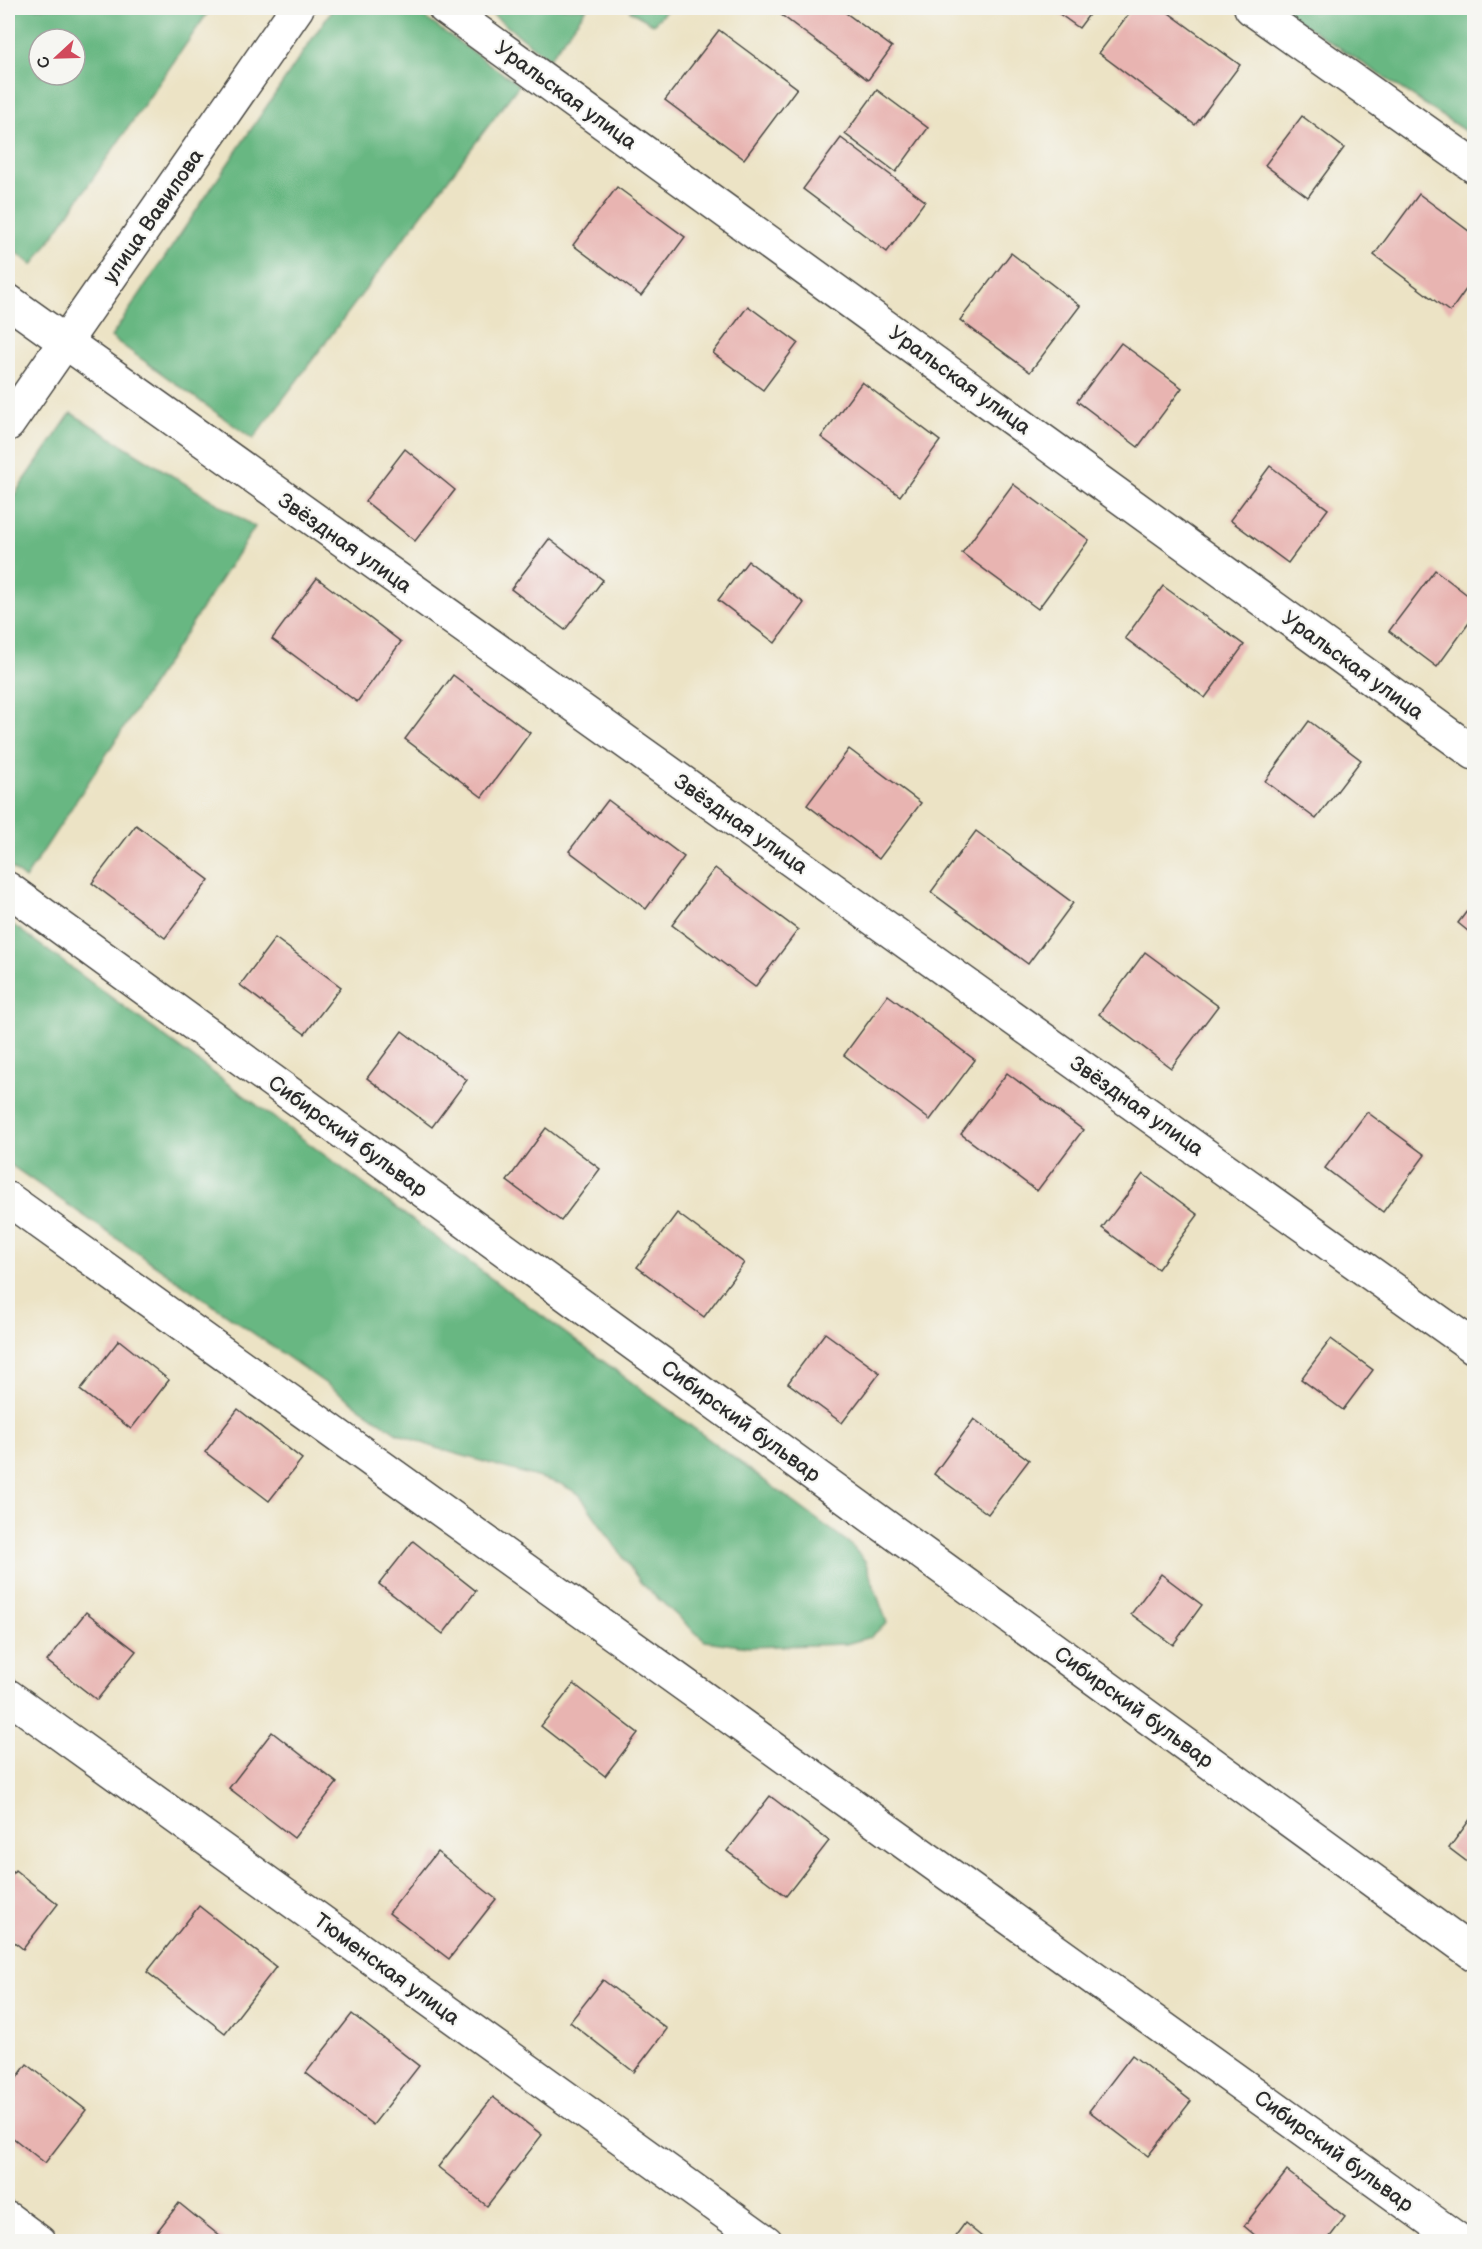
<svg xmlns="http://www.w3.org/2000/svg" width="1482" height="2249" font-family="'Balsamiq Sans',sans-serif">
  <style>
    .forest { fill: #67b782; stroke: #497156; stroke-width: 1.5; fill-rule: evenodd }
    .building { fill: #e8b4b1 }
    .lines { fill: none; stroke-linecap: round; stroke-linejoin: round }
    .minor-casing { stroke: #484742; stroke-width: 36 }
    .tertiary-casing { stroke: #484742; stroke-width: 36 }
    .minor { stroke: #fff; stroke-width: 33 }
    .tertiary { stroke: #fff; stroke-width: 33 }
    .labels { text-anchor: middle; stroke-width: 4.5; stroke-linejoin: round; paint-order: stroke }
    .street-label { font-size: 21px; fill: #2b2b2b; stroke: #f6f6f2 }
  </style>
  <rect width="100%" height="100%" fill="#f6f6f2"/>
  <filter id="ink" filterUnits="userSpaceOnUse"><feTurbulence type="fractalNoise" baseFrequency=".0167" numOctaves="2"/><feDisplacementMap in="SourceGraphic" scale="12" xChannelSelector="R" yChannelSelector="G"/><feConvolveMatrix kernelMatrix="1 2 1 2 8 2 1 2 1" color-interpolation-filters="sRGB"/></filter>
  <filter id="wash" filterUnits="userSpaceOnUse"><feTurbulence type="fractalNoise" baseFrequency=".008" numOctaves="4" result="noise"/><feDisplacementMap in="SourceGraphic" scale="24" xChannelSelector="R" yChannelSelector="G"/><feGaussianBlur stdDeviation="1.35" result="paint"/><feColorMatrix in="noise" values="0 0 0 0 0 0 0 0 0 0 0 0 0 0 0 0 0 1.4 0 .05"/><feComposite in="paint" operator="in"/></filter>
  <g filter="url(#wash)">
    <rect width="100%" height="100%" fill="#ece3c5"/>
    <g class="forest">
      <path d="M8 8H211L33 265 8 246ZM39 39H75V75H39Z"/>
      <path d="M333 8H411L519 85 253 439 111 337Z"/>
      <path d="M484 8H587L549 59Z"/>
      <path d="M633 8H669L653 24 630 11Z"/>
      <path d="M1281 8H1474V137L1287 13Z"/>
      <path d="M71 413 255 527 25 879 8 865V504Z"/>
      <path d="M8 921 849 1543 865 1561 887 1623 870 1637 846 1644 748 1647 705 1641 641 1583 579 1494 561 1484 436 1448 397 1433 8 1163Z"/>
    </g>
    <g id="blocks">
      <g class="building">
        <path d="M772 8H839L892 47 868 80Z"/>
        <path d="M1051 8H1094L1079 28Z"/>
        <path d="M1133 8H1162L1240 65 1195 125 1099 53Z"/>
        <path d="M719 30 797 88 744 159 665 100Z"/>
        <path d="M877 90 928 128 896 172 845 134Z"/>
        <path d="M1302 116 1344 148 1308 197 1265 165Z"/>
        <path d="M841 138 925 201 887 252 803 189Z"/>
        <path d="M617 187 685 237 641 296 573 245Z"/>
        <path d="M1419 194 1474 235V278L1450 312 1374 255Z"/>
        <path d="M1011 253 1080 306 1030 372 960 320Z"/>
        <path d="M748 306 798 343 763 390 713 353Z"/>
        <path d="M1121 343 1182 388 1138 447 1077 401Z"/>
        <path d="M862 382 940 441 900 496 821 437Z"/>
        <path d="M405 449 455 490 415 541 365 501Z"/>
        <path d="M1270 466 1328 509 1288 563 1230 520Z"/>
        <path d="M1013 484 1089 540 1038 609 962 553Z"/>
        <path d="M549 539 603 580 565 630 511 589Z"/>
        <path d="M748 561 804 603 775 643 718 600Z"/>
        <path d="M1435 570 1474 600V616L1437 667 1389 631Z"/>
        <path d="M317 578 401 642 357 702 272 639Z"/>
        <path d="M1163 586 1244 645 1205 698 1125 638Z"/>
        <path d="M453 675 530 733 482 797 405 739Z"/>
        <path d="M1309 721 1361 760 1316 819 1265 781Z"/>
        <path d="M849 749 921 803 879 859 807 805Z"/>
        <path d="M608 800 684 857 646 909 569 851Z"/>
        <path d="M136 825 209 880 165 938 92 883Z"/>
        <path d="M976 831 1073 903 1028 964 931 892Z"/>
        <path d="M715 868 798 930 755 987 672 925Z"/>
        <path d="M1474 902V936L1458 923Z"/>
        <path d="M275 938 341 987 305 1034 240 985Z"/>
        <path d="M1145 952 1218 1006 1171 1068 1099 1014Z"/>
        <path d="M888 995 975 1060 930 1120 844 1055Z"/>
        <path d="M402 1031 467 1080 432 1127 367 1078Z"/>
        <path d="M1007 1073 1083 1130 1037 1191 961 1134Z"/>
        <path d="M1367 1112 1425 1155 1383 1212 1325 1168Z"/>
        <path d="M546 1128 600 1169 561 1221 507 1181Z"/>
        <path d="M1143 1174 1198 1215 1158 1269 1102 1228Z"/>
        <path d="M677 1213 744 1263 704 1317 637 1267Z"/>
        <path d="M825 1333 880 1373 842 1423 788 1383Z"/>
        <path d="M1331 1339 1373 1370 1343 1410 1301 1379Z"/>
        <path d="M119 1340 169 1380 131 1429 80 1390Z"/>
        <path d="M238 1409 302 1459 269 1501 205 1452Z"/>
        <path d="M974 1419 1029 1460 988 1514 934 1474Z"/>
        <path d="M413 1541 476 1591 443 1634 379 1584Z"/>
        <path d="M1161 1574 1202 1605 1173 1645 1131 1614Z"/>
        <path d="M86 1612 136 1651 97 1700 47 1661Z"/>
        <path d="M574 1684 638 1733 605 1776 541 1726Z"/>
        <path d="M272 1732 337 1783 294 1838 229 1788Z"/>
        <path d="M770 1796 829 1841 786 1896 727 1851Z"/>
        <path d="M1474 1814V1867L1449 1848Z"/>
        <path d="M437 1852 496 1899 449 1959 389 1913Z"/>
        <path d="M15 1870 58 1904 23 1949 8 1937V1880Z"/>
        <path d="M199 1906 276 1967 225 2033 147 1972Z"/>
        <path d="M603 1980 667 2029 634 2072 570 2022Z"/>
        <path d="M352 2014 419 2066 373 2125 306 2073Z"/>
        <path d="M1132 2055 1191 2101 1148 2156 1089 2111Z"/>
        <path d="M27 2064 86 2110 45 2163 8 2134V2090Z"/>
        <path d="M493 2097 542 2135 487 2206 438 2167Z"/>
        <path d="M1287 2171 1345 2217 1326 2242H1263L1244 2226Z"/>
        <path d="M179 2203 227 2242H149Z"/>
        <path d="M965 2223 988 2242H951Z"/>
      </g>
    </g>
  </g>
  <g filter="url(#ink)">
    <use href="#blocks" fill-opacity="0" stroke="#484742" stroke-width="1.5"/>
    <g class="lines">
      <g class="minor-casing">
        <g id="minor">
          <path d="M445 8 1474 753"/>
          <path d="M1251 8 1474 166"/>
          <path d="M8 301 1474 1347"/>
          <path d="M8 889 1474 1954"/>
          <path d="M8 1199 1461 2242"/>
          <path d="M8 1696 766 2242"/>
          <path d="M8 2219 39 2242"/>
        </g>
      </g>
      <g class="tertiary-casing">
        <path id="tertiary" d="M8 424 297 8"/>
      </g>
      <use href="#minor" class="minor"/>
      <use href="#tertiary" class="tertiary"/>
    </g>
  </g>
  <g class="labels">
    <g class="street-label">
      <text transform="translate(566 95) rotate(36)" y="7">Уральская улица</text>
      <text transform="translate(153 216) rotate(-55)" y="7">улица Вавилова</text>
      <text transform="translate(960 380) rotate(36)" y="7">Уральская улица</text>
      <text transform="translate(345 543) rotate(35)" y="7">Звёздная улица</text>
      <text transform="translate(1353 665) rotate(36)" y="7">Уральская улица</text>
      <text transform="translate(741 824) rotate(35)" y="7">Звёздная улица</text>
      <text transform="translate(1137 1106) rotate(35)" y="7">Звёздная улица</text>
      <text transform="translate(348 1136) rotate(36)" y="7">Сибирский бульвар</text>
      <text transform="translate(741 1421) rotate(36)" y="7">Сибирский бульвар</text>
      <text transform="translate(1134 1707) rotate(36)" y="7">Сибирский бульвар</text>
      <text transform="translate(387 1969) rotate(36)" y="7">Тюменская улица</text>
      <text transform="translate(1334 2151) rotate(36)" y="7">Сибирский бульвар</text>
    </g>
  </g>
  <rect width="1482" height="2249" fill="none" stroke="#f6f6f2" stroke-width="30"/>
  <g transform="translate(57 57) rotate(248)"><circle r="28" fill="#f6f6f2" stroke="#a5a5a2" stroke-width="1.5"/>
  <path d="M0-4.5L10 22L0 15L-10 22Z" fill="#d1495b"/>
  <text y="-9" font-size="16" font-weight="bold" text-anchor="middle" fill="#2b2b2b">С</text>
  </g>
</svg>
